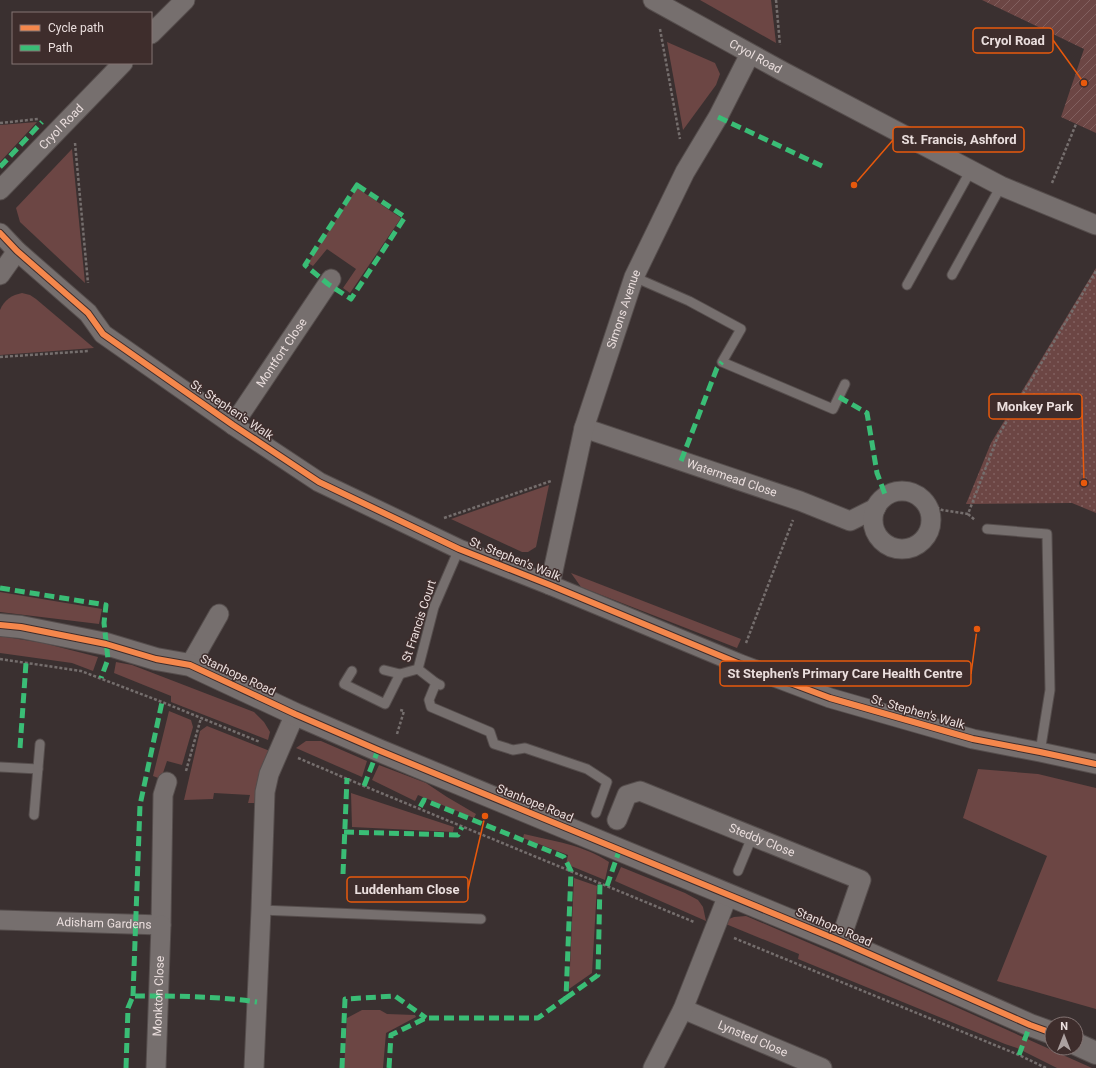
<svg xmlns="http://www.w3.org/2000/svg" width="1096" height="1068" font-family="Roboto,sans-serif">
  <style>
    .grass { fill: #6c4644 }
    .park { fill: url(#park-dots) }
    .garden { fill: url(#garden-furrows) }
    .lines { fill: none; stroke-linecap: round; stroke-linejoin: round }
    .service-casing { stroke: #554d4c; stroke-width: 11 }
    .minor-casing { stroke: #554d4c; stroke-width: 21 }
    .tertiary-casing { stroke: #554d4c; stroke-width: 24 }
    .path { stroke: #756e6d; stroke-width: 2.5; stroke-dasharray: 3 2; stroke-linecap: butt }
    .service { stroke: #766f6e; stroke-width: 9 }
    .minor { stroke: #766f6e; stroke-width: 19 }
    .tertiary { stroke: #766f6e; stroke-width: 22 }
    .quiet { stroke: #3abd76; stroke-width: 5; stroke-dasharray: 10 5; stroke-linecap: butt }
    .cycleway-casing { stroke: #3e2d2c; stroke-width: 8 }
    .cycleway { stroke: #f5874c; stroke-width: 6 }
    .labels { text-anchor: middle; stroke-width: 3; stroke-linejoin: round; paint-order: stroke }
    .street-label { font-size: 12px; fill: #eadedd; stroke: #3e2d2c }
    .leader { fill: none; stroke: #e8590c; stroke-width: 1.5 }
    .callout-dot { fill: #e8590c; stroke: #3e2d2c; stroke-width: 1.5 }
    .callout { fill: #3e2d2c; stroke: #e8590c; stroke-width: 1.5 }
    .callout-label { font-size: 13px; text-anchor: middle; font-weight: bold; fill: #eadedd }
  </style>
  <defs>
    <pattern id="park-dots" width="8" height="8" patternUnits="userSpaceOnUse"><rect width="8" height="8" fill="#6c4644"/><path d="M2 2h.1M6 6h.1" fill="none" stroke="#81605f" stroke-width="1.8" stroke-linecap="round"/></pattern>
    <pattern id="garden-furrows" width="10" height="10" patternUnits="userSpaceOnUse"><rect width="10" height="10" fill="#6c4644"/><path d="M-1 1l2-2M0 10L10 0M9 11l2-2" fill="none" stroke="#81605f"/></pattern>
  </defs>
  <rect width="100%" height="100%" fill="#3a3030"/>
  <g class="grass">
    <path d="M700 0H771L776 43Z"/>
    <path d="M667 42 715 63 720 74 716 85 683 130Z"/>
    <path d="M37 122 0 162V125Z"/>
    <path d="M72 149 85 283 20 222 16 208Z"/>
    <path d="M357 188 401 218 350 293 343 288 356 269 327 249 313 266 308 263Z"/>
    <path d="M22 293 30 295 36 299 94 348 0 355C0 346 0 316 0 310 4 300 12 295 22 293Z"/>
    <path d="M549 485 536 547 528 552H522L451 519Z"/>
    <path d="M571 573 741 639 737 648 581 587Z"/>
    <path d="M0 592 102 609 99 624 0 612Z"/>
    <path d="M0 636 43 643 98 657 93 671 72 663 0 653Z"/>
    <path d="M116 662 132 665 254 712 264 722 270 732 268 740 171 702V696L114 673Z"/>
    <path d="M169 711 191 720 193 727 182 765 167 761 161 779 153 776Z"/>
    <path d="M207 726 270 751 256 803H248L250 795 214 793 213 799 184 800 200 731Z"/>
    <path d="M306 741H321L367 761 362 777 296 748Z"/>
    <path d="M379 765 426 783 447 797 476 814 474 818 418 795 415 801 372 780Z"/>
    <path d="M978 769 1038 774 1096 788V1009L997 981 1047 856 963 818Z"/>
    <path d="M351 793 454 827 453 832 352 827Z"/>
    <path d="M524 834C553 841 584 845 609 862L605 880 566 864 568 855 523 838Z"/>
    <path d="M621 867 685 893 698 900 703 907 706 921 615 881Z"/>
    <path d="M574 878 597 886 592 973 569 989Z"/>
    <path d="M746 916 916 989 1092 1068H1057L1017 1048 1005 1044 798 959 799 954 721 922 734 917Z"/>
    <path d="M362 1010H380L387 1014 415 1015 416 1017 386 1033 383 1068H344L347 1018Z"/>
  </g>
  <path class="park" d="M1096 268V513L1072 503 966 504 991 443Z"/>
  <path class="garden" d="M982 0H1096V133L1061 117 1084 49Z"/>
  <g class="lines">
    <g class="service-casing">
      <g id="service">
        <path d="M952 275 1001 186"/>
        <path d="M634 277 689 301 741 329 722 362 833 409 845 384"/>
        <path d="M907 285 971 170"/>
        <path d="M987 529 1047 534 1050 690 1040 752"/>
        <path d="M418 669 436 683 440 685"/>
        <path d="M384 670 400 674 418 669 434 607 459 549"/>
        <path d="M352 671 344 684 385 704 400 674"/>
        <path d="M436 683 429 700 431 707 490 732 494 744 513 750 525 748 587 769 607 782 596 813"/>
        <path d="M0 767 38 769"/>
        <path d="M34 815 40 744"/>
        <path d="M738 871 752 837"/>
        <path d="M261 910 481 919"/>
      </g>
    </g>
    <g class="minor-casing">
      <g id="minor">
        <path id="s1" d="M653 0 782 71 1001 186 1096 225"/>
        <path d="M151 34 185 0"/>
        <path id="s2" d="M0 190 123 63"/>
        <path d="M0 233 17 251 88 313 103 334 233 425 319 482 459 549 550 585 740 664 830 698 973 739 1040 752 1096 764"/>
        <path d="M0 275 17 251"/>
        <path id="s3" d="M233 425 331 279"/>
        <path id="s4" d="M584 428 800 501 850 521 876 508"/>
        <circle cx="902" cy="520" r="29"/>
        <path id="s5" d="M550 585 584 428 634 277 685 172 718 117 750 54"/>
        <path d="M190 665 219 614"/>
        <path id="s6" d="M617 820 627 795 640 791 861 880 840 941"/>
        <path id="s7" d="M0 920 161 925 163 795 167 782"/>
        <path id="s8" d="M683 1009 822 1068"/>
        <path id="s9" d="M156 1068 161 925"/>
        <path d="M254 1068 261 910 265 792 269 774 295 714"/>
        <path d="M653 1068 683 1009 728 895"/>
      </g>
    </g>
    <g class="tertiary-casing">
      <g id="tertiary">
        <path d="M0 625 21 627 106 644 156 659 190 665 295 714 378 750 840 941 1030 1025 1052 1033"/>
        <path d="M1076 1044 1096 1053"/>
      </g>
    </g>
    <g class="path">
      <path d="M776 0 780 45"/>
      <path d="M660 29 680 139"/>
      <path d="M0 123 38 119"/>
      <path d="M75 143 88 283"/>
      <path d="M1052 183 1076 124"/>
      <path d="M0 357 89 351"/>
      <path d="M923 500 942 510 968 514 998 436 1096 271"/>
      <path d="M968 514 975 520"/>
      <path d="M444 518 551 481"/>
      <path d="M746 643 793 520"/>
      <path d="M0 659 81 671 162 702 260 742"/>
      <path d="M397 734 404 711 400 710"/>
      <path d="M298 758 364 786 694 922"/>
      <path d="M186 771 201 718"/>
      <path d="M734 938 1019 1055 1046 1068"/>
    </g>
    <use href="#service" class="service"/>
    <use href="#minor" class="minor"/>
    <use href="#tertiary" class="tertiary"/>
    <g class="quiet">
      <path d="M718 117 824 167"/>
      <path d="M0 167 42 122"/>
      <path d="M357 185 405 217 351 299 328 284 305 265Z"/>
      <path d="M839 397 867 413 877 473 886 497"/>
      <path d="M681 461 717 368 722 362"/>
      <path d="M0 588 106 605 104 623 108 659 101 678"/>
      <path d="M20 748 26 663"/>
      <path d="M364 786 378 750"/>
      <path d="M344 832 458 835 462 827"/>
      <path d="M343 874 347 778"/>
      <path d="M607 886 619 851"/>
      <path d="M133 996 140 805 162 702"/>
      <path d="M566 998 598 975 600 882"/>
      <path d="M1019 1055 1030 1025"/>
      <path d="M126 1068 128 1008 133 996C174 996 216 996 257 1002"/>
      <path d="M342 1068 345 999 395 996 426 1018"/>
      <path d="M389 1068 391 1035 426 1018H538L566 998 571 871 564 857 424 800 419 809"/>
    </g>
    <g class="cycleway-casing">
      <g id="cycleway">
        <path d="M0 233 17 251 88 313 103 334 233 425 319 482 459 549 550 585 740 664 830 698 973 739 1040 752 1096 764"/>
        <path d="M0 625 21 627 106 644 156 659 190 665 295 714 378 750 840 941 1030 1025 1052 1033"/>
      </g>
    </g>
    <use href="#cycleway" class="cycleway"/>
  </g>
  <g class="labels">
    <g class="street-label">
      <text dy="4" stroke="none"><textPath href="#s1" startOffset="117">Cryol Road</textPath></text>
      <text dy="4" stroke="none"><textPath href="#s2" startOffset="88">Cryol Road</textPath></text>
      <text dy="4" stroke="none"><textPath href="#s5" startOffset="286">Simons Avenue</textPath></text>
      <text dy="4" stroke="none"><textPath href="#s3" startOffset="87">Montfort Close</textPath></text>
      <text transform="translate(232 410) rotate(34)" y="4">St. Stephen's Walk</text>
      <text dy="4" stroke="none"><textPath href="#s4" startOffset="156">Watermead Close</textPath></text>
      <text transform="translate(515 559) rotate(22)" y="4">St. Stephen's Walk</text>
      <text transform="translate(419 621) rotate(-72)" y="4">St Francis Court</text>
      <text transform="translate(238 675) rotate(25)" y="4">Stanhope Road</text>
      <text transform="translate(918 712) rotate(16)" y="4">St. Stephen's Walk</text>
      <text transform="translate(535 803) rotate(22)" y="4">Stanhope Road</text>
      <text dy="4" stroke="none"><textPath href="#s6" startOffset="172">Steddy Close</textPath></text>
      <text dy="4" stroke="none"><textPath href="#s7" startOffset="104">Adisham Gardens</textPath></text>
      <text transform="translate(834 927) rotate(23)" y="4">Stanhope Road</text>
      <text dy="4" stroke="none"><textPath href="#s9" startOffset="72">Monkton Close</textPath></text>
      <text dy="4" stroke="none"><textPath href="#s8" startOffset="76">Lynsted Close</textPath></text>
    </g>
  </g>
  <path class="leader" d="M1084 83L1053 40M854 185L893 140M1084 483L1082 407M977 629L971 674M485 816L468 889"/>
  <g class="callout-dot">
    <circle cx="1084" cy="83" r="4"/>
    <circle cx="854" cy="185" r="4"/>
    <circle cx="1084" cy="483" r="4"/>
    <circle cx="977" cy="629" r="4"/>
    <circle cx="485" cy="816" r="4"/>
  </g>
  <g class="callout">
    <rect x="973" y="28" width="80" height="25" rx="4"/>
    <rect x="893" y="127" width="131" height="25" rx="4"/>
    <rect x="989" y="394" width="93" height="25" rx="4"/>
    <rect x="720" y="661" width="251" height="25" rx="4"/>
    <rect x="347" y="877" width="121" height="25" rx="4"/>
  </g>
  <g class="callout-label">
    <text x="1013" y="45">Cryol Road</text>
    <text x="959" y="144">St. Francis, Ashford</text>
    <text x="1035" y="411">Monkey Park</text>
    <text x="845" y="678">St Stephen's Primary Care Health Centre</text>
    <text x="407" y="894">Luddenham Close</text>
  </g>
  <rect x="12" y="12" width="140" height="52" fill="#3e2d2c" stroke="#837473"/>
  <rect x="20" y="25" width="20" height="6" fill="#f5874c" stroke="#837473"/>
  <text x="48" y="32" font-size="12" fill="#eadedd">Cycle path</text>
  <rect x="20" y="45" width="20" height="6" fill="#3abd76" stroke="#837473"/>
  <text x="48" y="52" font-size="12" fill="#eadedd">Path</text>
  <g transform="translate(1064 1036)"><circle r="19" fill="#3e2d2c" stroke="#837473"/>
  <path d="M0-3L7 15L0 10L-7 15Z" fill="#aca1a0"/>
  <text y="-6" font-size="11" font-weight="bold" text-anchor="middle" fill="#eadedd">N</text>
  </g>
</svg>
